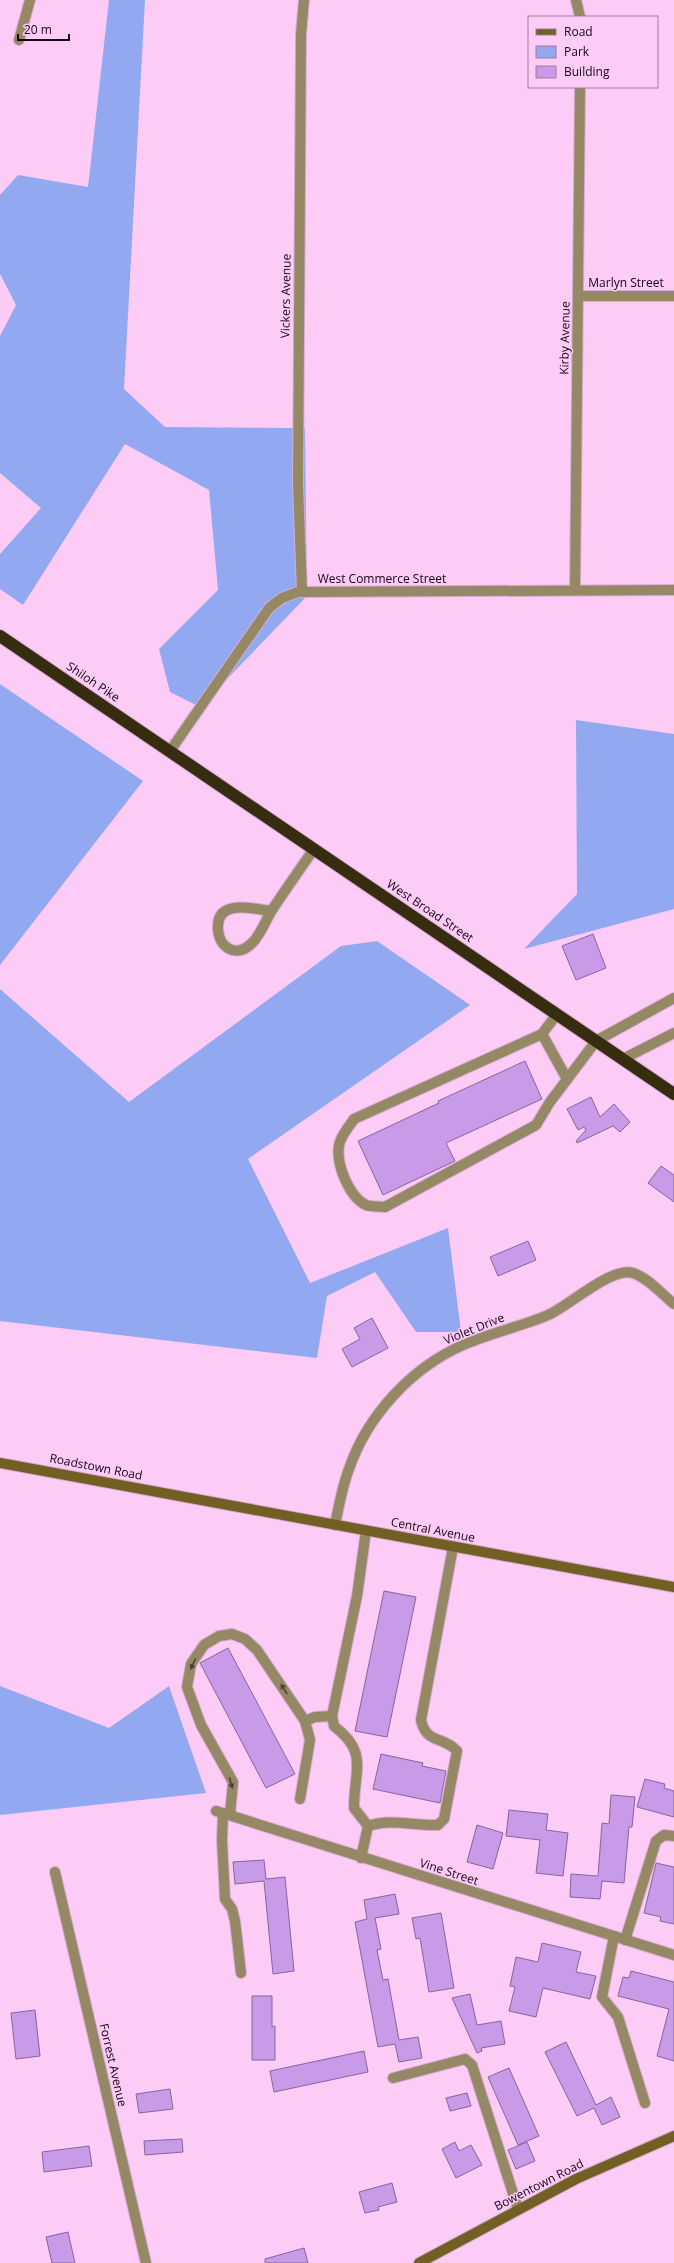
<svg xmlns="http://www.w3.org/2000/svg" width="674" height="2263" font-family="'Open Sans',sans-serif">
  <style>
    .green { fill: #92a9f2 }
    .building { fill: #c89ae8; stroke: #86649e }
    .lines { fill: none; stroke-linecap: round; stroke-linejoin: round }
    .lane-casing { stroke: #d7acd2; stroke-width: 12 }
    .street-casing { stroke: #d7acd2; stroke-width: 12 }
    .secondary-casing { stroke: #d7acd2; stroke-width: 12 }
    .highway-casing { stroke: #d7acd2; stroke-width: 14 }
    .lane { stroke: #958864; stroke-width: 10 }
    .street { stroke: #958864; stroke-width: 10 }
    .secondary { stroke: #725f24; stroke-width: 10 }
    .highway { stroke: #362c0f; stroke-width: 12 }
    .oneway { fill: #4f3f38 }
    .labels { text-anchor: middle; stroke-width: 3; stroke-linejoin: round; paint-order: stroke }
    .street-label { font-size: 12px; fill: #160414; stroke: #fcccf6 }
  </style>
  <rect width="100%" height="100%" fill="#fcccf6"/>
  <g class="green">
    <path d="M109 0H145L124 389 165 427 305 428 307 596 200 707 170 692 159 649 218 590 209 490 125 444 23 605 0 589V554L41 508 0 473V336L16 305 0 274V195L18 175 88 187Z"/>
    <path d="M0 684 143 781 0 965Z"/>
    <path d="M576 720 674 734V909L524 949 577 894Z"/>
    <path d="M377 941 470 1005 248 1159 310 1283 448 1228 461 1332H416L375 1272 327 1296 317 1358 0 1321V989L129 1102 341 946Z"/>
    <path d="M0 1686 109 1728 169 1686 206 1793 0 1815Z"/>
  </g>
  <g class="building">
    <path d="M593 934 606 968 576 980 562 946Z"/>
    <path d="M525 1061 542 1099 446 1143 455 1161 383 1195 358 1141 439 1103 438 1101Z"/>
    <path d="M591 1097 600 1117 614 1104 630 1122 620 1132 613 1126 577 1143 576 1141 586 1130 584 1127 578 1130 567 1109Z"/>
    <path d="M661 1166 674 1175V1202L648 1183Z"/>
    <path d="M528 1241 536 1260 498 1276 490 1257Z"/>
    <path d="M372 1318 388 1348 352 1367 342 1349 360 1339 354 1328Z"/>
    <path d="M384 1591 416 1597 387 1737 355 1731Z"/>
    <path d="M228 1648 295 1774 266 1788 200 1663Z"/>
    <path d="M381 1754 423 1763 422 1766 446 1771 440 1803 373 1789Z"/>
    <path d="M645 1779 665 1784 664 1788 674 1791V1817L637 1807Z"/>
    <path d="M611 1795 635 1797 632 1827H629L624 1883 602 1881 600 1899 570 1897 571 1874 598 1876 602 1823 609 1824Z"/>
    <path d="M509 1810 548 1814 546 1830 568 1833 563 1876 536 1873 540 1840 506 1836Z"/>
    <path d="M477 1825 503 1833 493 1869 467 1862Z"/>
    <path d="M264 1860 266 1879 285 1877 294 1971 273 1974 264 1881 235 1884 233 1862Z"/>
    <path d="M656 1863 674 1867V1924L660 1921 661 1917 644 1913Z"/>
    <path d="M395 1894 399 1914 375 1918 381 1949 377 1950 383 1980 388 1979 399 2040 418 2037 422 2058 399 2062 395 2044 378 2047 355 1922 367 1919 364 1900Z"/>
    <path d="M441 1913 454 1988 429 1992 420 1938 416 1939 412 1918Z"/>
    <path d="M542 1943 581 1952 576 1972 596 1976 590 1999 543 1988 536 2017 509 2011 515 1987 510 1986 516 1957 538 1962Z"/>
    <path d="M631 1971 674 1982V2061L657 2056 669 2009 618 1996 623 1977 629 1978Z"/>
    <path d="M470 1994 477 2025 501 2021 505 2044 481 2048 482 2051 477 2053 452 1998Z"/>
    <path d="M252 1996H272V2027L275 2026V2060H252Z"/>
    <path d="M35 2010 40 2056 16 2059 11 2013Z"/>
    <path d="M566 2042 596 2105 611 2097 620 2117 602 2125 594 2108 577 2116 545 2052Z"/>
    <path d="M364 2051 368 2072 274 2092 270 2071Z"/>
    <path d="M509 2068 539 2136 518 2145 488 2077Z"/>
    <path d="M170 2089 173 2109 139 2113 136 2094Z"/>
    <path d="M467 2093 471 2106 450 2111 446 2098Z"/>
    <path d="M182 2139 183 2152 145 2155 144 2141Z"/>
    <path d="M455 2142 459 2151 471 2145 482 2165 456 2178 442 2149Z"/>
    <path d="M527 2142 535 2161 516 2169 508 2150Z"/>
    <path d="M89 2146 92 2166 44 2172 42 2152Z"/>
    <path d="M392 2183 397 2202 378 2207 379 2210 365 2213 359 2192Z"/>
    <path d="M68 2232 75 2263H52L46 2237Z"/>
    <path d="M304 2248 308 2263H265V2259Z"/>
  </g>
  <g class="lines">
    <g class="lane-casing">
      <g id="lane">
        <path d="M271 911C253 909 216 898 218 929 219 948 236 958 251 944 261 935 265 921 272 910 286 889 300 869 314 849"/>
        <path d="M557 1014 542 1034 354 1119C349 1127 340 1136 339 1146 336 1164 349 1197 366 1205 371 1207 379 1206 385 1207L536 1125 550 1102 596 1041"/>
        <path d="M542 1034 567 1079"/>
        <path d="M623 1059 674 1033"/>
        <path d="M305 1721 315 1717 332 1716"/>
        <path d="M223 1813 222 1840 225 1899 232 1909 235 1921 241 1973"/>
        <path d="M230 1815 233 1782 201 1725 187 1687 191 1664 204 1645 219 1636 232 1634 245 1639 257 1650 305 1721 310 1740 300 1799"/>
        <path d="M368 1826C390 1818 414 1826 438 1825L444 1819 457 1751C444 1736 426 1744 421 1720L453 1547"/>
        <path d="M361 1858 368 1826 354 1808C354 1769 369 1753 334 1726L332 1716 357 1596 366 1531"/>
        <path d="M614 1936 602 1997 618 2017 645 2103"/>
        <path d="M625 1940 656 1841 664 1835 674 1836"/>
        <path d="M393 2078 465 2059 472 2065 518 2209"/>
      </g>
    </g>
    <g class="street-casing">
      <g id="street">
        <path d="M576 0 580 17"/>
        <path d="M19 40 30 0"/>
        <path d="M578 296H674"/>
        <path d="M575 590 580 87"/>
        <path d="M302 592 298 484 301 34 304 0"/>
        <path d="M170 751 269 608 282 598 298 592 674 590"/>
        <path d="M596 1041 674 998"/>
        <path d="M335 1525C339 1506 342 1487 349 1469 367 1416 411 1368 463 1345 490 1333 520 1327 548 1315 569 1306 612 1266 633 1273 648 1278 662 1294 674 1304"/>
        <path d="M216 1811 674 1955"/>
        <path d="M55 1872 146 2263"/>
      </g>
    </g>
    <g class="secondary-casing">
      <g id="secondary">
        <path d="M0 1463 674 1587"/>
        <path d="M419 2263 576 2179 674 2136"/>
      </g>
    </g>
    <g class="highway-casing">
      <path id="highway" d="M0 636 674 1094"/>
    </g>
    <use href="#lane" class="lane"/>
    <use href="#street" class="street"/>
    <use href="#secondary" class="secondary"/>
    <use href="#highway" class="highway"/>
  </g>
  <defs><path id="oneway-solid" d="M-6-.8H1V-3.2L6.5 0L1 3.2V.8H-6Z"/></defs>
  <g class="oneway">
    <use href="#oneway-solid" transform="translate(193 1664) rotate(114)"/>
    <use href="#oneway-solid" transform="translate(284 1689) rotate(-121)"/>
    <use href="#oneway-solid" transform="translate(231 1783) rotate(74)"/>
  </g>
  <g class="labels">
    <g class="street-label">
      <text x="626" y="287">Marlyn Street</text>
      <text transform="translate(286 296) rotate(-89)" y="4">Vickers Avenue</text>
      <text transform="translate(565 338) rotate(-89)" y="4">Kirby Avenue</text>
      <text x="382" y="583">West Commerce Street</text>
      <text transform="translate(93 682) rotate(34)" y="4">Shiloh Pike</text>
      <text transform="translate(430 911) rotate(34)" y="4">West Broad Street</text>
      <text transform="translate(474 1329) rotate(-22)" y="4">Violet Drive</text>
      <text transform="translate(96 1467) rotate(11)" y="4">Roadstown Road</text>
      <text transform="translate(433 1530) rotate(11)" y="4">Central Avenue</text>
      <text transform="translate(449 1872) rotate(18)" y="4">Vine Street</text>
      <text transform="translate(113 2065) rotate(77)" y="4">Forrest Avenue</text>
      <text transform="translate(539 2185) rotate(-27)" y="4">Bowentown Road</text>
    </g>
  </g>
  <rect x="528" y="16" width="130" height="72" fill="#fcccf6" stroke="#a07c9c"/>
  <rect x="536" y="29" width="20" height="6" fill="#725f24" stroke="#a07c9c"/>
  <text x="564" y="36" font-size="12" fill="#160414">Road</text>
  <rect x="536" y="46" width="20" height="12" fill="#92a9f2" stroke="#a07c9c"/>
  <text x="564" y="56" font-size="12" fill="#160414">Park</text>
  <rect x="536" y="66" width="20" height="12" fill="#c89ae8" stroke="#a07c9c"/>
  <text x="564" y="76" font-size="12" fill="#160414">Building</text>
  <path d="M18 34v6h51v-6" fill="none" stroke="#160414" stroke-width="2"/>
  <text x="24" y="34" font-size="12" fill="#160414" stroke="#fcccf6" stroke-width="3" paint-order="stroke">20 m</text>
</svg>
